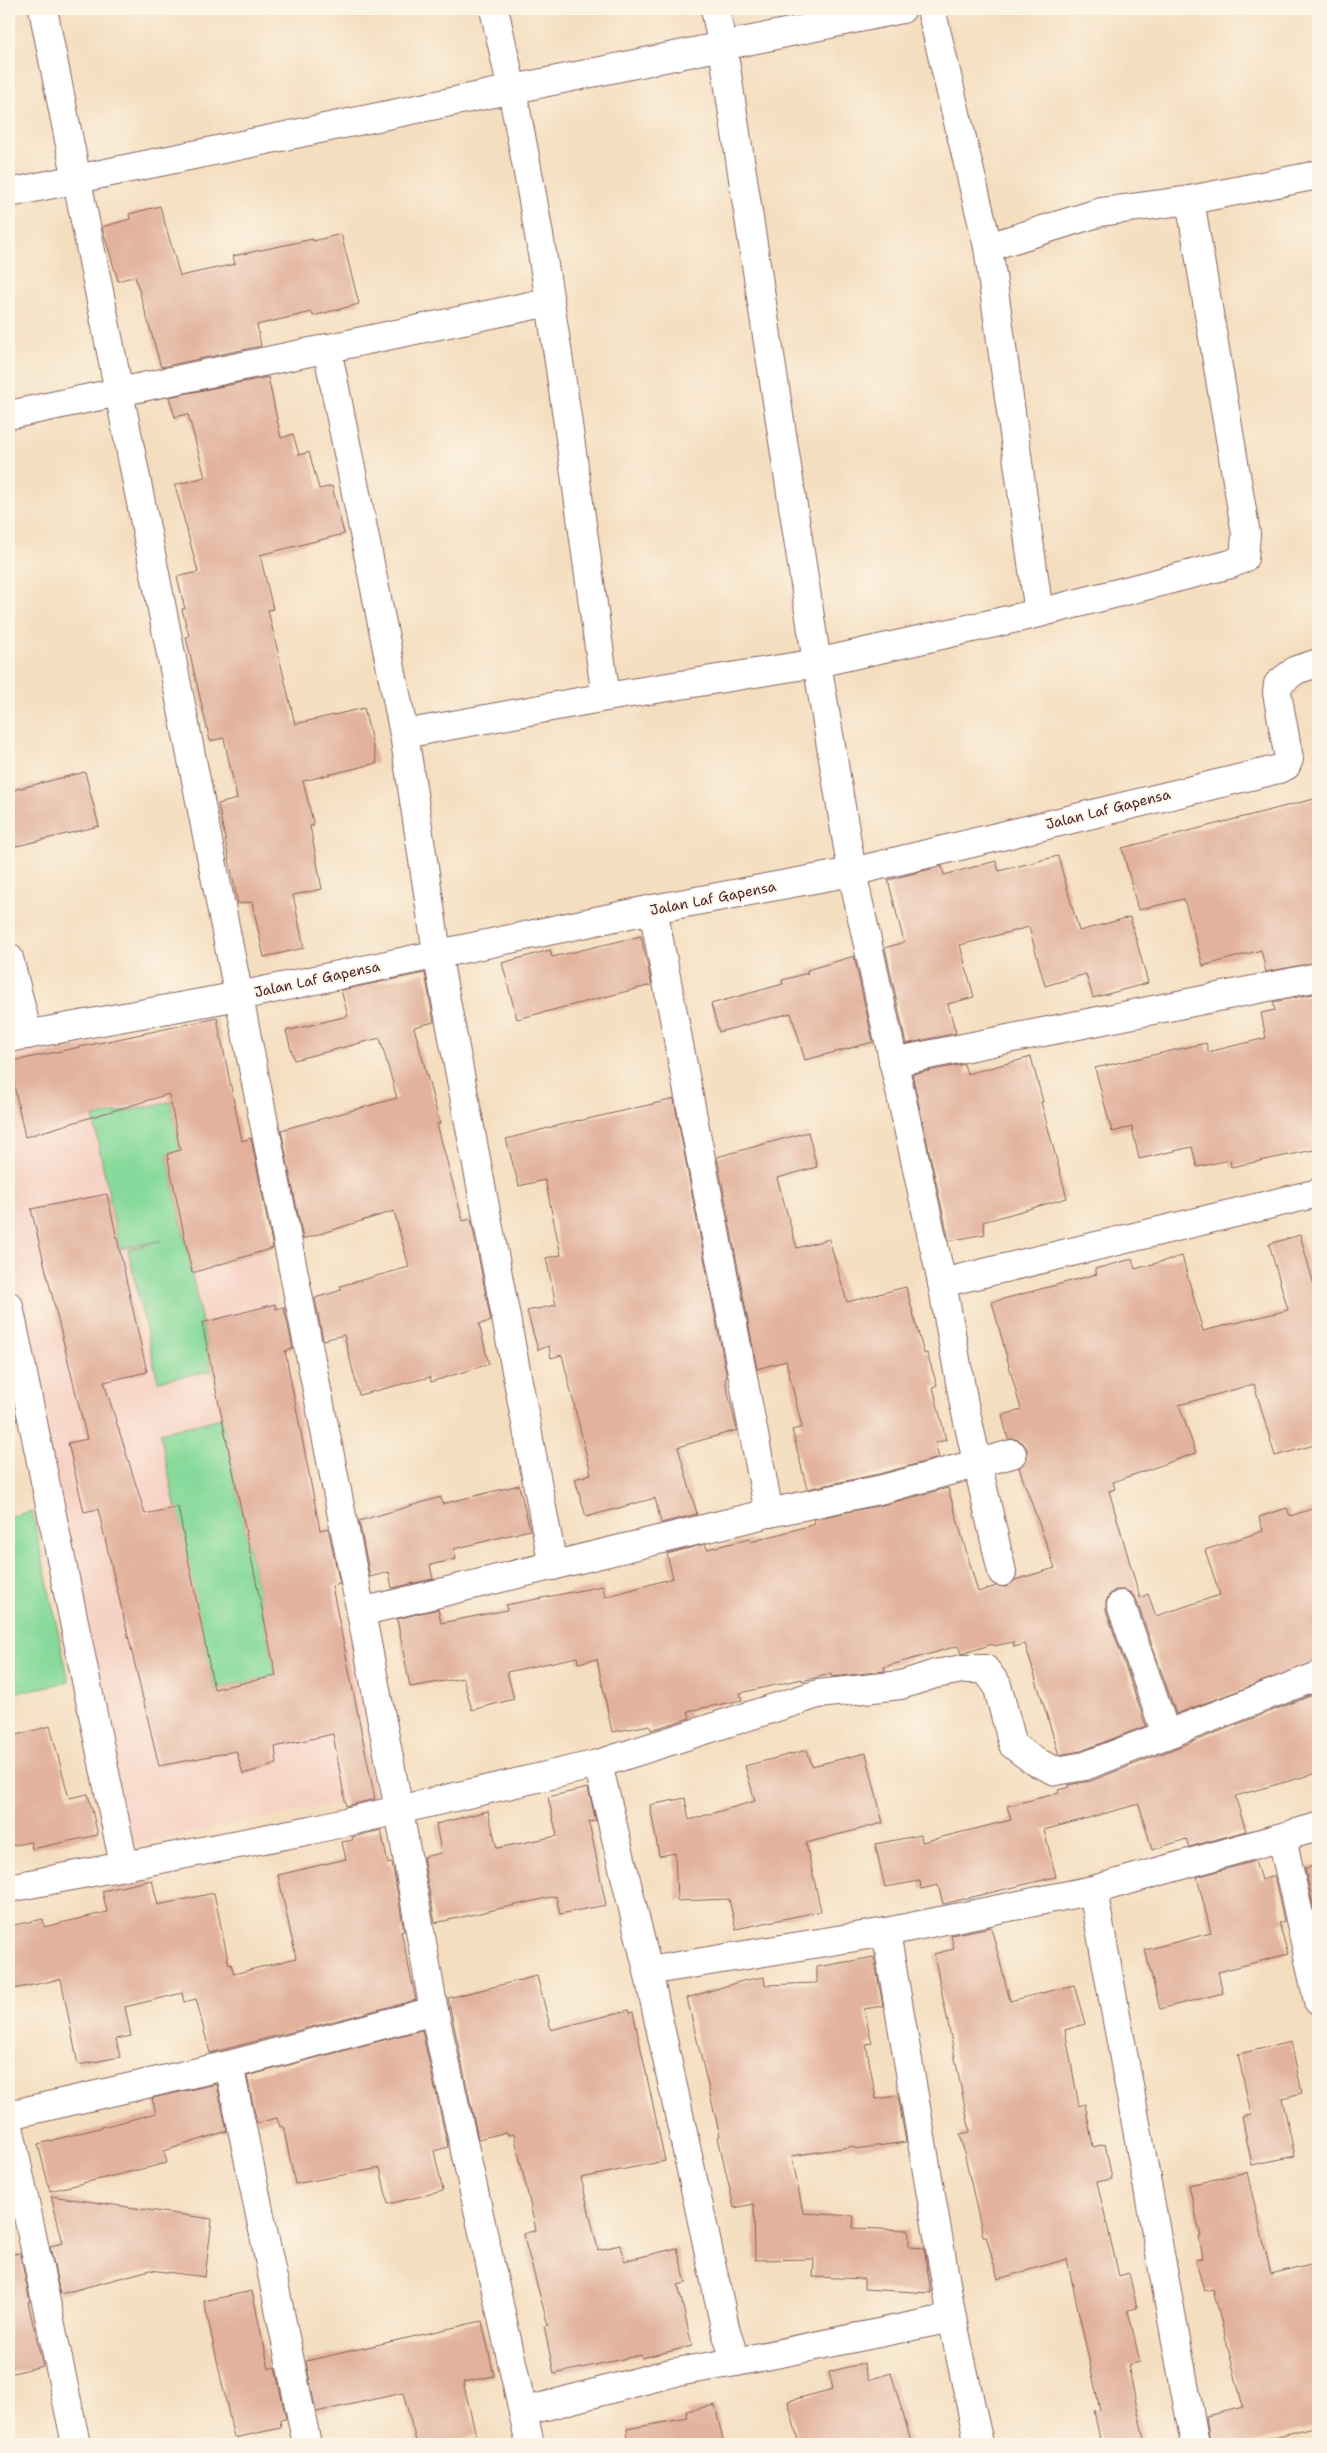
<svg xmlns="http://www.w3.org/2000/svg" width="1327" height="2453" font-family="'Shantell Sans',sans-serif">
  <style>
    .built { fill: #f6d2c4 }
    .green { fill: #87da9b; stroke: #687c63 }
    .building { fill: #e2b29d }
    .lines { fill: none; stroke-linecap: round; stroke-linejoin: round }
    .street-casing { stroke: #86625f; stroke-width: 30 }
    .street { stroke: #fff; stroke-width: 28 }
    .labels { text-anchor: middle; stroke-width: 4; stroke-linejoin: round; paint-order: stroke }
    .street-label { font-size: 14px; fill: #4a1f2b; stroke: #fcf5e5 }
  </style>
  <rect width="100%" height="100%" fill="#fcf5e5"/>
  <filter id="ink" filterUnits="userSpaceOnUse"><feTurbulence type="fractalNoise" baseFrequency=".02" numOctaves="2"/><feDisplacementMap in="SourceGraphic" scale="10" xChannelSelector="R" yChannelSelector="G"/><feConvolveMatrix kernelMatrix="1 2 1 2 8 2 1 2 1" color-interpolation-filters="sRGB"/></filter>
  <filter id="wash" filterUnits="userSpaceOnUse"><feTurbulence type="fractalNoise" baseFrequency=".0096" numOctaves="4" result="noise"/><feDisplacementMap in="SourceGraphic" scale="20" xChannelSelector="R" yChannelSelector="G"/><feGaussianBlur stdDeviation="1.12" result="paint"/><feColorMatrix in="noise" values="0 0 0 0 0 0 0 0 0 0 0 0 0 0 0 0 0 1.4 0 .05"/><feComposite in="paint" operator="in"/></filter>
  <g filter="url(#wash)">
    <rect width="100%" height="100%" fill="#f4dec0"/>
    <path class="built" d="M217 1018 381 1795 129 1845 9 1246V1054Z"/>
    <g class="green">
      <path d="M171 1102 180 1150 167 1154 212 1371 158 1381 128 1250 162 1240 120 1249 93 1117Z"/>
      <path d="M222 1418 276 1676 214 1689 160 1433Z"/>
      <path d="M32 1511 69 1682 9 1694V1517Z"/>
    </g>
    <g id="blocks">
      <g class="building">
        <path d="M160 206 180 276 235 264 233 256 313 239V241L341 234 359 304 313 316 312 312 257 325 261 346 161 367 135 276 118 281 102 227 130 219 129 214Z"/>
        <path d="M268 377 281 438 293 434 299 455 309 452 319 489 332 486 344 534 260 555 273 609 268 610 295 724 364 708 377 763 303 781 314 826H310L322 889 293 895 304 948 264 957 252 902 238 904 218 804 237 799 224 738 210 741 186 637 189 636 182 609H185L177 577 198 572 175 485 205 477 188 414 175 417 169 397Z"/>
        <path d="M85 772 99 826 9 848V791Z"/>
        <path d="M1318 798V962L1266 972 1261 950 1203 966 1184 899 1138 910 1122 848Z"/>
        <path d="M1058 856 1079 931 1130 917 1148 983 1093 998 1086 974 1045 986 1029 927 960 945 974 997 948 1004 956 1033 906 1044 885 948 904 942 888 880 942 866 944 875 996 861 999 871Z"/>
        <path d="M641 936 652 985 517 1019 502 963 550 950 552 957Z"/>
        <path d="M854 956 873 1042 805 1060 791 1013 719 1032 711 1004 783 984 782 980 808 973 807 970Z"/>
        <path d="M425 973 434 1022 414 1027 440 1124H437L463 1221 471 1219 491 1321 479 1324 489 1364 431 1382 430 1377 359 1395 344 1335 323 1340 315 1298 342 1290 340 1286 409 1267 394 1211 303 1239 281 1130 397 1098 380 1038 294 1060 286 1031 348 1016 341 990Z"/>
        <path d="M1318 993V1149L1231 1167 1230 1160 1197 1167 1192 1147 1139 1159 1132 1127 1112 1132 1095 1068 1206 1043 1208 1052 1266 1038 1261 1013 1275 1010 1273 1002Z"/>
        <path d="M217 1018 242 1141 251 1138 273 1248 192 1273 167 1154 180 1150 169 1094 25 1137 9 1062Z"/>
        <path d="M1031 1057 1043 1102H1041L1067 1198 983 1222 985 1234 949 1241 912 1074 964 1064 967 1074Z"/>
        <path d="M674 1099 727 1378 725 1379 737 1430 678 1447 697 1514 661 1523 655 1498 586 1517 575 1479 591 1474 562 1355 551 1358 549 1346 538 1350 527 1311 556 1305 546 1258 561 1255 545 1180 519 1186 506 1139 579 1120V1121Z"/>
        <path d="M808 1132 817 1167 777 1178 797 1248 829 1239 847 1302 906 1287 924 1354 927 1353 937 1385 933 1387 946 1440 935 1443 939 1458 879 1474 807 1489 792 1430 802 1427 786 1361 757 1369 717 1157Z"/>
        <path d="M107 1194 147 1372 104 1382 145 1514 178 1507 214 1689 276 1676 202 1323 275 1304 276 1309 284 1307 293 1349 285 1351 320 1530 328 1528 340 1584 332 1586 375 1799 346 1806 333 1734 275 1747 277 1764 243 1774 236 1751 159 1766 98 1509 84 1512 68 1443 87 1439 31 1209Z"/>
        <path d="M1300 1235 1318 1299V1444L1275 1456 1254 1384 1179 1405 1196 1453 1113 1482 1115 1489 1109 1491 1140 1598 1148 1594 1156 1616 1220 1595 1205 1550 1263 1531 1259 1517 1287 1508 1290 1516 1318 1507V1661L1176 1714 1136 1599 1131 1593 1124 1590H1115L1109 1595 1106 1602V1610L1146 1726 1081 1751 1059 1755 1025 1644 1014 1647 1013 1642 994 1646 993 1644 961 1654 958 1646 884 1667 885 1671 832 1677 831 1674 802 1681V1679L740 1693 742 1700 688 1711 690 1718 651 1730 650 1725 612 1732 597 1659 578 1663 577 1657 507 1672 514 1699 472 1710 463 1678 410 1687 397 1619 438 1609 441 1623 507 1610 506 1605 603 1586 605 1597 673 1578 667 1554 705 1544 707 1549 750 1539 751 1542 815 1524 814 1519 886 1504 948 1488 978 1592 996 1586 1006 1587 1015 1580 1055 1568 1019 1468 1027 1458V1449L1023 1443 1016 1439H1008L1002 1415 1021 1410 992 1302 1097 1274 1095 1269 1132 1259 1135 1269 1182 1256 1203 1331 1288 1310 1269 1244Z"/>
        <path d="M519 1485 530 1530 454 1549 456 1559 430 1565 433 1579 392 1588 389 1572 370 1577 359 1521 441 1497 442 1504Z"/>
        <path d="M1318 1693V1773L1235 1796 1246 1831 1189 1847 1186 1839 1152 1850 1139 1804 1044 1830 1056 1877 943 1904 938 1885 921 1889 920 1881 885 1887 875 1844 921 1835 922 1842 1011 1820 1007 1806 1059 1793 1058 1790 1069 1787 1068 1785 1091 1781Z"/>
        <path d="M50 1726 69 1798 88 1794 98 1835 32 1849 31 1842 9 1846V1737Z"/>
        <path d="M807 1750 812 1766 866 1753 883 1823 806 1843 821 1911 736 1929 729 1899 677 1901 675 1853 659 1856 650 1805 685 1798 689 1820 755 1801 745 1766Z"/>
        <path d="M588 1788 596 1821 589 1822 606 1905 560 1914 556 1896 435 1923 423 1857 441 1853 436 1824 488 1811 497 1848 557 1836 548 1797Z"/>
        <path d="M381 1830 388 1864 392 1863 404 1930 401 1931 416 2000 210 2053 196 1999 184 2002 182 1993 125 2007 131 2036 116 2039 120 2057 78 2065 61 1979 9 1990V1926L43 1919 44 1927 107 1912 102 1891 152 1880 158 1905 214 1893 229 1965 231 1964 234 1974 296 1958 278 1875 346 1859 342 1842 353 1840 352 1837Z"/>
        <path d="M1255 1861 1261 1880 1274 1876 1284 1921 1279 1923 1288 1954 1218 1972 1223 1993 1160 2009 1145 1950 1211 1933 1197 1877Z"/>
        <path d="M1318 1865V1913L1315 1914 1305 1868Z"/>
        <path d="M991 1927 1010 2001 1074 1985 1085 2024 1065 2030 1079 2106 1085 2104 1093 2147 1105 2144 1112 2179 1097 2182 1119 2276 1129 2273 1137 2308 1128 2310 1140 2362 1128 2365 1145 2444H1101L1094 2411 1100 2410 1067 2259 998 2279 986 2236H983L960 2134 970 2132 934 1954 954 1949 951 1935Z"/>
        <path d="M874 1957 883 2006 864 2009 872 2043 866 2044 876 2099 898 2096 906 2142 855 2149V2146L792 2156 803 2213 854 2216 853 2228 909 2230V2247L924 2248 931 2293 864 2289V2279L813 2277 814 2259 755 2260 754 2204 734 2208 718 2137 720 2136 687 1998 742 1981 764 1977 765 1985 817 1983V1967Z"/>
        <path d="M537 1976 551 2030 629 2010 630 2013 633 2012 665 2161 581 2178 598 2250 620 2245 624 2261 677 2248 686 2283 678 2285 692 2346 642 2358 641 2355 554 2374 544 2326 548 2325 523 2234 536 2230 514 2134 508 2135 507 2132 478 2139 448 1998Z"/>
        <path d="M422 2030 448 2147 434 2151 443 2191 388 2204 380 2168 295 2184 283 2126 280 2127 277 2118 257 2123 247 2076Z"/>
        <path d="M1291 2042 1302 2093 1282 2098 1295 2156 1252 2165 1242 2117 1251 2115 1238 2054Z"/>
        <path d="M217 2084 227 2131 164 2151 167 2163 50 2191 38 2144 156 2113 152 2098Z"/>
        <path d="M1247 2172 1271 2274 1318 2262V2426L1246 2444H1210L1206 2416 1243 2407 1213 2289 1204 2291 1196 2260 1203 2258 1199 2237H1201L1189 2185Z"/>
        <path d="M51 2196 212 2219 205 2277 150 2270 60 2294 50 2246 63 2243Z"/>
        <path d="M20 2253 30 2302H28L43 2366 9 2374V2255Z"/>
        <path d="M252 2291 269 2369 275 2367 286 2419 280 2420 281 2428 234 2438 204 2301Z"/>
        <path d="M482 2321 494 2376 463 2382 476 2435 439 2444H417L403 2393 316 2412 306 2361Z"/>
        <path d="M864 2363 868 2380 891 2373 912 2444H799L788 2401 833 2389 829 2372Z"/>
        <path d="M715 2405 724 2444H629L627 2429 688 2418 686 2411Z"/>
      </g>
    </g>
  </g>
  <g filter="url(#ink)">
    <use href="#blocks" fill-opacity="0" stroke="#86625f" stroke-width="1"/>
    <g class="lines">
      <g class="street-casing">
        <g id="street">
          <path d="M43 9 361 1612 399 1810 434 2011 530 2444"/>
          <path d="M494 9C547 235 573 467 606 697"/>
          <path d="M715 9 723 48 817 663 852 872 942 1283 964 1404 1002 1572"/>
          <path d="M931 9 988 247 1039 613"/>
          <path d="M9 193 902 9"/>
          <path d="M988 247 1101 212 1190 200 1318 175"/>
          <path d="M327 348 404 734 437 953 553 1566"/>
          <path d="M9 415 549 302"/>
          <path d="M404 734 606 697 817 663 1039 613 1231 564 1244 558 1246 534 1190 200"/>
          <path d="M653 909 769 1513"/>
          <path d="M9 958 28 1035"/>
          <path d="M9 1038 239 996 653 909 852 872 1279 769 1286 766 1289 759 1277 693 1278 684 1296 670 1318 663"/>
          <path d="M893 1062 1318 977"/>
          <path d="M942 1283 1318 1193"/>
          <path d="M9 1306 124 1865"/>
          <path d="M1121 1605 1166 1734"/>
          <path d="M361 1612 769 1513 883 1489 1012 1454"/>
          <path d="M1282 1838 1318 2001"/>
          <path d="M9 1888 311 1830 598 1764 818 1694 901 1685 935 1674 963 1669H985L997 1685 1013 1745 1034 1761 1056 1771 1085 1766 1318 1676"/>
          <path d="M1093 1890 1195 2444"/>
          <path d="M886 1932 952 2318 979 2444"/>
          <path d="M648 1971 886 1932 1093 1890 1318 1827"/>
          <path d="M229 2065 307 2444"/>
          <path d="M9 2115 229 2065 434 2011"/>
          <path d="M9 2126 76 2444"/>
          <path d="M736 2362 952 2318"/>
          <path d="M523 2412 671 2373 736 2362 726 2332 648 1971 598 1764"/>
        </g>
      </g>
      <use href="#street" class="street"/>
    </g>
  </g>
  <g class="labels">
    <g class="street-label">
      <text transform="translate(1108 809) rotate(-14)" y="5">Jalan Laf Gapensa</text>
      <text transform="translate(713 898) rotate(-11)" y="5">Jalan Laf Gapensa</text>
      <text transform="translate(317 979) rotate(-12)" y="5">Jalan Laf Gapensa</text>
    </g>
  </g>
  <rect width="1327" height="2453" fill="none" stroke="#fcf5e5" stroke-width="30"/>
</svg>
